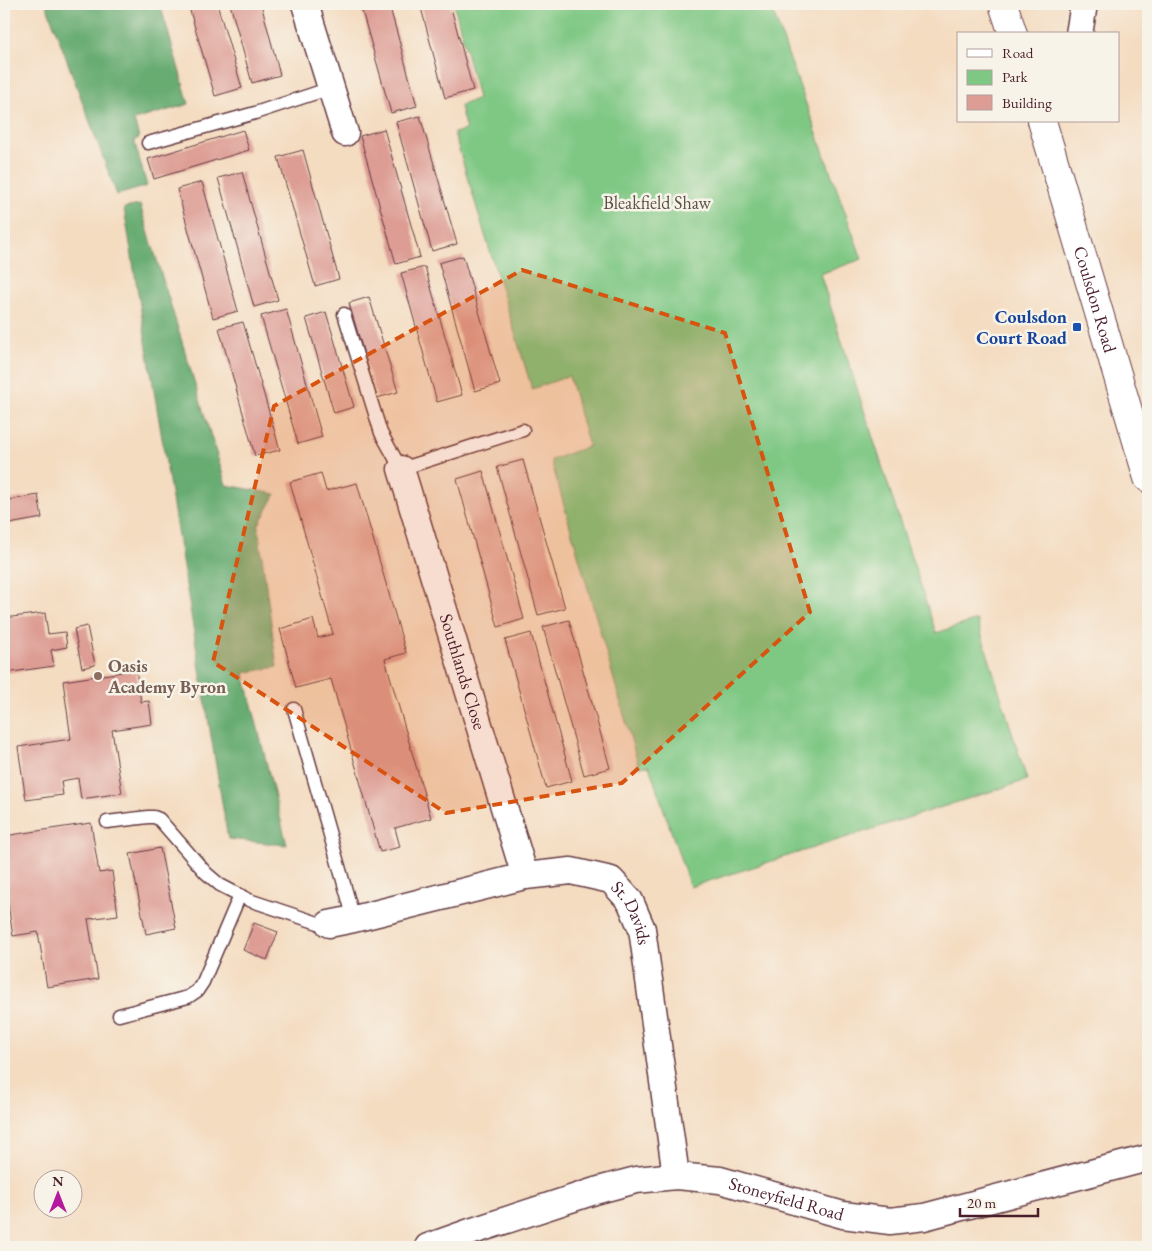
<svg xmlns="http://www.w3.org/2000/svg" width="1152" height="1251" font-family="'EB Garamond',serif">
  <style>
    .green { fill: #7fc884; stroke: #647458 }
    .forest { fill: #67ac72; stroke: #58664e }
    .building { fill: #dd9d94 }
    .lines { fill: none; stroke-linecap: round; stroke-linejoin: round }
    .service-casing { stroke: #643b42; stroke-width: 15 }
    .minor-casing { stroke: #643b42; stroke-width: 29 }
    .secondary-casing { stroke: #643b42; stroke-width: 30 }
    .service { stroke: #fff; stroke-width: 12 }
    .minor { stroke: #fff; stroke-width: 26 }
    .secondary { stroke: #fff; stroke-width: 28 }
    .marked { fill: #d8530f; fill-opacity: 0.2; stroke: #d8530f; stroke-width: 4; stroke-dasharray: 10 6; stroke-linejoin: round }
    .transit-dot { fill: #1a4fb4; stroke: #f7f3e8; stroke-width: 2 }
    .education-dot { fill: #8d6e63; stroke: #f7f3e8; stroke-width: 2 }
    .labels { text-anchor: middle; stroke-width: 5; stroke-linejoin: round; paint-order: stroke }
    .park-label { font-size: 18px; fill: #5a5246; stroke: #f7f3e8 }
    .street-label { font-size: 18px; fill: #4a1f2b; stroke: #f7f3e8 }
    .transit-label { font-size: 18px; font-weight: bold; fill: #164399; stroke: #f7f3e8; text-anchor: end }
    .education-label { font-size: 18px; font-weight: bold; fill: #785e54; stroke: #f7f3e8; text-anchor: start }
  </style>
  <rect width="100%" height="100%" fill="#f7f3e8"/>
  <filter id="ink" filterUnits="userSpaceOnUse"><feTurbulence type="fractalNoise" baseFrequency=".02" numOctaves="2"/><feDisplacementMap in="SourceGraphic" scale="10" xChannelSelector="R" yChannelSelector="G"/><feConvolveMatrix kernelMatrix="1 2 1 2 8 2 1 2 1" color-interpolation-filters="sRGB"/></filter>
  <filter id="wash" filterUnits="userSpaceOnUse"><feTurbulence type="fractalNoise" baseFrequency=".0096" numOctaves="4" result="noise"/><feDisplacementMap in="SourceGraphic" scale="20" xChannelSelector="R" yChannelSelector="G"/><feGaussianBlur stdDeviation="1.12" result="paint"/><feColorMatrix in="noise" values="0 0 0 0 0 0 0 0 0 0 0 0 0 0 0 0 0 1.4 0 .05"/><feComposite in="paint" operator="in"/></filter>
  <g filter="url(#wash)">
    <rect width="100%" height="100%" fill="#f4dcc1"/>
    <path class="green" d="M454 4H770L862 259 820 274 936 633 977 620 1027 780 690 887 649 766 639 767 551 460 589 446 569 376 532 389 454 133 466 130 460 106 478 98Z"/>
    <g class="forest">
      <path d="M46 4H160L189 104 134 120 139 138 134 140 147 186 117 195Z"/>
      <path d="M140 205 226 485 276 494 258 526 277 667 244 673 287 845 228 839 124 208Z"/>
    </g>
    <g id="blocks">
      <g class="building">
        <path d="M188 4H217L242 88 215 96Z"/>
        <path d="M230 4H261L280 75 252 83Z"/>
        <path d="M360 4H389L417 106 391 113Z"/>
        <path d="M420 4H450L473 90 445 98Z"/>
        <path d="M420 116 457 244 432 251 396 122Z"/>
        <path d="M384 129 420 257 396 264 360 136Z"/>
        <path d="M243 130 249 150 154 179 148 159Z"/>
        <path d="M303 150 339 279 315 286 278 157Z"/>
        <path d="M242 172 278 300 254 307 218 178Z"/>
        <path d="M202 182 238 311 213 318 177 189Z"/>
        <path d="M463 256 500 384 475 391 439 263Z"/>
        <path d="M425 267 462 395 437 402 401 273Z"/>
        <path d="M369 297 398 392 377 398 349 303Z"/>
        <path d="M286 309 322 437 298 444 261 316Z"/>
        <path d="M326 312 354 407 334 413 306 318Z"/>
        <path d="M243 322 280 450 255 456 219 328Z"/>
        <path d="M523 460 565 608 538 615 497 467Z"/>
        <path d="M483 471 524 619 498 627 457 479Z"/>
        <path d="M321 473 326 491 357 483 406 653 385 659 431 818 395 828 400 847 380 852 331 679 296 688 280 629 313 619 318 638 333 634 290 482Z"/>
        <path d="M38 495 42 518 4 525V501Z"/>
        <path d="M45 613 48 634 65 632 67 647 51 650 54 666 5 673 4 665V618Z"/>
        <path d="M569 620 610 768 584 775 543 627Z"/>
        <path d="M87 626 95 665 82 668 74 629Z"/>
        <path d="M531 633 572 781 546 788 505 640Z"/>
        <path d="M136 670 141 702 149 701 152 724 112 730 122 793 81 799 78 778 61 781 63 795 26 800 18 747 71 739 63 681Z"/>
        <path d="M91 823 99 873 112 871 118 915 88 919 98 979 47 987 38 932 13 936 4 879V836Z"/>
        <path d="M160 848 176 928 146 934 130 854Z"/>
        <path d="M254 923 278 932 267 960 243 950Z"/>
      </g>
    </g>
  </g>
  <g filter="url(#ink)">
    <use href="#blocks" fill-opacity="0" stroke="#643b42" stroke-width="1"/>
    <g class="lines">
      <g class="service-casing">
        <g id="service">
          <path d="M148 143 255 113 331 88"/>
          <path d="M344 314 381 433 401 469 523 430"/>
          <path d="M294 709 354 919"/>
          <path d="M107 822 148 817H154L159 819 206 873 220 885 249 900 324 925 329 924"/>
          <path d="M119 1015 188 997 197 991 203 982 240 895"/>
        </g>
      </g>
      <g class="minor-casing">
        <g id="minor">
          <path d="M305 4 345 133"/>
          <path d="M1079 34 1084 4"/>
          <path id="s1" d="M401 469 525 876"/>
          <path id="s2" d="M329 924 354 919 525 876 571 871 611 880 630 901 642 929 676 1176"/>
          <path id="s3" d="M428 1247 473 1231 595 1191 636 1180 676 1176 720 1180 843 1215 890 1221 924 1217 1148 1158"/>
        </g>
      </g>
      <g class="secondary-casing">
        <g id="secondary">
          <path d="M1003 4 1013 34"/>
          <path id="s4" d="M1042 121 1148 478"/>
        </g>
      </g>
      <use href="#service" class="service"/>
      <use href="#minor" class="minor"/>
      <use href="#secondary" class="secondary"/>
    </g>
  </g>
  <path class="marked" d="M522 270 725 333 810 612 622 783 446 813 213 662 274 406Z"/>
  <rect class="transit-dot" x="1072" y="322" width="10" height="10" rx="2.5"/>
  <circle class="education-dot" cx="98" cy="676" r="5"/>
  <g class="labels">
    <g class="park-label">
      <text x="657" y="209">Bleakfield Shaw</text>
    </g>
    <g class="street-label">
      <text dy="6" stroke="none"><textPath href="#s4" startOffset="186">Coulsdon Road</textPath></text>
      <text dy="6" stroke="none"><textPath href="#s1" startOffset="212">Southlands Close</textPath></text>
      <text dy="6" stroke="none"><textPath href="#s2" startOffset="329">St. Davids</textPath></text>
      <text dy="6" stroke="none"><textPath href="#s3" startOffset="372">Stoneyfield Road</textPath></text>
    </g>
    <g class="transit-label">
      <text x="1067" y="323">Coulsdon<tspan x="1067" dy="21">Court Road</tspan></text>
    </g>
    <g class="education-label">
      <text x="108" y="672">Oasis<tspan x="108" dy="21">Academy Byron</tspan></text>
    </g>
  </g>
  <rect width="1152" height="1251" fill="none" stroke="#f7f3e8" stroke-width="20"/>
  <rect x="957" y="32" width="162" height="90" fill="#f7f3e8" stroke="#b29e9c"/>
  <rect x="967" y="49" width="25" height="8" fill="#ffffff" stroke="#b29e9c"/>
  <text x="1002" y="58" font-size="15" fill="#4a1f2b">Road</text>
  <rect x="967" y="70" width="25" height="15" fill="#7fc884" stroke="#b29e9c"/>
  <text x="1002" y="82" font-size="15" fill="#4a1f2b">Park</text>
  <rect x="967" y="95" width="25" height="15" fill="#dd9d94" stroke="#b29e9c"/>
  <text x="1002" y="108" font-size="15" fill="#4a1f2b">Building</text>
  <g transform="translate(58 1194)"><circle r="24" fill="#f7f3e8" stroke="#b29e9c"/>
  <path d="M0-4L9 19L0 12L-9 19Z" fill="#b5179e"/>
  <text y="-8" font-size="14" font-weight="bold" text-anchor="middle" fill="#4a1f2b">N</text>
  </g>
  <path d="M960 1208v8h78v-8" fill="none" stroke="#4a1f2b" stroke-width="2.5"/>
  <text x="967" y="1208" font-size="15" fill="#4a1f2b" stroke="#f7f3e8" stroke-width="4" paint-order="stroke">20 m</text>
</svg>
